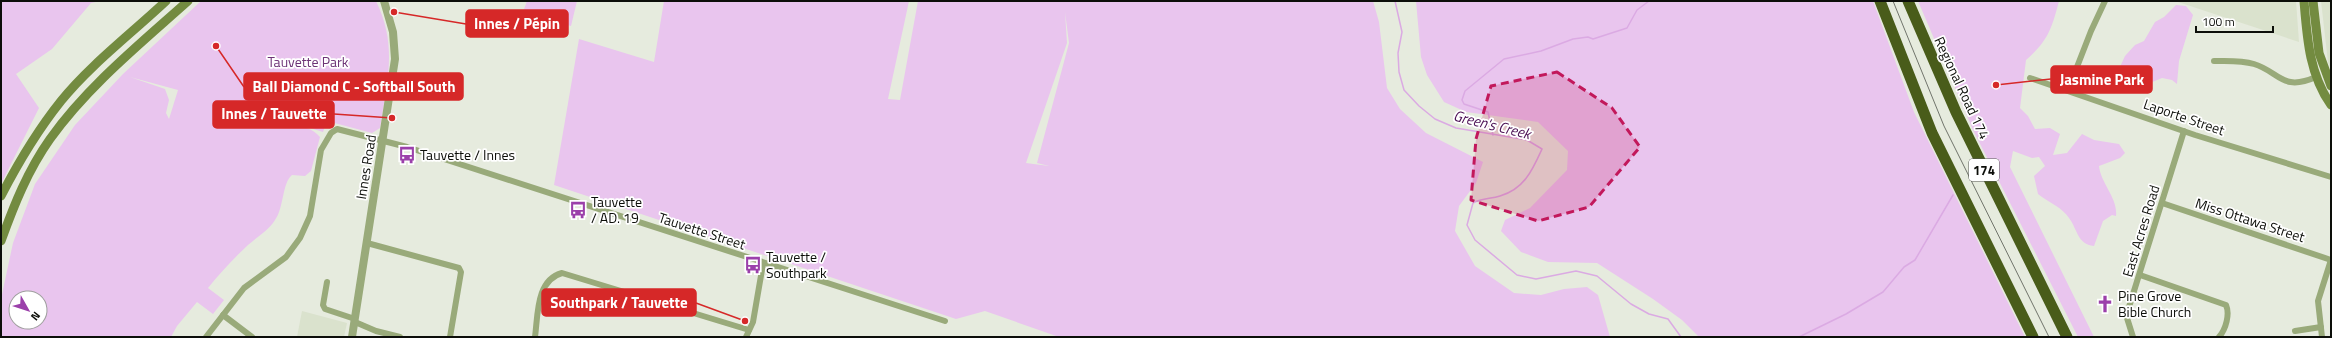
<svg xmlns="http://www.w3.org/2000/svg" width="2332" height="338" font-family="'Titillium Web',sans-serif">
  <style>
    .built { fill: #dae2cd }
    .green { fill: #e9c5ee; fill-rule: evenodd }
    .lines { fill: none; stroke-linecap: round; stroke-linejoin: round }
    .stream { stroke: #dbaae3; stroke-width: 1.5 }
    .minor { stroke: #99aa7a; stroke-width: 6 }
    .tertiary { stroke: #99aa7a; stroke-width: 8 }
    .secondary { stroke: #738b40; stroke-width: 9 }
    .motorway { stroke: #495c1a; stroke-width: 11 }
    .tram { stroke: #70746b; stroke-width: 1 }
    .marked { fill: #c2185b; fill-opacity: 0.2; stroke: #c2185b; stroke-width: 3; stroke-dasharray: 8 5; stroke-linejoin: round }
    .labels { text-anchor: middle; stroke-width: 3.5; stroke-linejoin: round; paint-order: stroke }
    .shield { fill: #fff; stroke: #555653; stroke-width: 1 }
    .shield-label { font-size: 13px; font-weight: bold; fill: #0c0e09 }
    .park-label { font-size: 14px; fill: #6d3376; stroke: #fff }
    .street-label { font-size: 14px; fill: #0c0e09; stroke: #fff }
    .poi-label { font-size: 14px; fill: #0c0e09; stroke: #fff; text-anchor: start }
    .water-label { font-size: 15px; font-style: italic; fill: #4b1054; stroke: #fff }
    .leader { fill: none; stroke: #d62828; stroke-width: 1.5 }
    .callout-dot { fill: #d62828; stroke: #fff; stroke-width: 1.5 }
    .callout { fill: #d62828; stroke: #d62828; stroke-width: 1.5 }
    .callout-label { font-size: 15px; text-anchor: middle; font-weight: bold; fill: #fff }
  </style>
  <rect width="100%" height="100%" fill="#e6ebde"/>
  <g class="built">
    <path d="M2175 1H2296L2299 42Z"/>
    <path d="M2321 1H2331V69L2328 62Z"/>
    <path d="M302 311 347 323 344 337H297Z"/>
  </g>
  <g class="green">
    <path d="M1 1H100L91 3 52 49 16 74 39 108 1 184Z"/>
    <path d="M201 1H376C398 46 387 81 380 128L372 133 327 121 323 132 259 112 257 119C276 124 307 121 320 137L311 171 305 176 292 175C282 183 284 208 275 220 268 231 258 236 248 245 234 258 220 273 208 288L224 300 213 314 197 302 177 326 171 337H1V299L13 243 35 184 75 125 123 74ZM130 77 178 90 169 119 166 113 169 100 165 89ZM16 298H40V322H16Z"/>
    <path d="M527 1H577L571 26 523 12Z"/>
    <path d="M664 1H909L888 99 900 100 918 1H1373L1379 22 1387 88 1400 109 1426 133 1483 162 1476 183 1459 206 1455 231 1475 266 1514 293 1541 295 1564 289 1587 287 1598 295 1610 337H1059L985 311 956 319 554 185 579 39 654 62ZM1065 12 1069 43 1037 163 1049 166 1026 163 1067 43Z"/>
    <path d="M1416 1H1873L1914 112 2025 337H1699L1682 320 1653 299 1597 263 1548 262 1521 252 1501 231 1505 220 1530 208 1567 170 1568 151 1538 122 1466 112 1444 102 1427 75 1421 57Z"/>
    <path d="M1918 1H2059C2052 28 2048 41 2026 60L2020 108 2028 116 2035 129 2050 128 2060 134 2053 155 2067 153 2082 134 2094 140 2119 144 2125 153 2120 158 2099 166C2101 184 2118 198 2116 216L2112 215 2103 221 2094 246C2077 244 2078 230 2069 218 2063 208 2048 202 2038 194L2034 176 2045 166 2039 157 2032 158 2013 151 2010 167 2094 337H2078L1973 130Z"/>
    <path d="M2176 5 2186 6 2193 15 2179 61 2177 84 2172 80 2162 78 2150 83 2141 81 2130 83 2124 79 2119 69 2125 56 2135 45 2144 41 2155 22 2164 17Z"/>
  </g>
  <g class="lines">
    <g class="stream">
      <path d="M1395 1 1402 32 1398 53 1399 72 1404 90 1419 106 1435 119 1456 128 1527 140 1542 149C1532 171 1524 189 1500 196 1490 199 1482 198 1473 203L1467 225 1475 240 1517 275 1536 279 1576 271 1597 276 1631 304 1649 314 1668 319 1681 337"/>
      <path d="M1493 135 1488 112 1464 104 1462 100 1465 91 1504 59 1541 51 1573 39 1588 37 1593 39 1627 28 1637 10 1649 1"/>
      <path d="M1799 337 1846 314 1883 292 1904 267 1915 260 1953 195"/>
    </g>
    <g class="minor">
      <path d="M2214 61C2227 61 2241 60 2254 64 2280 72 2282 92 2316 77"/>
      <path d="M2030 78 2195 135 2331 177"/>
      <path d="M2068 90 2091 31 2105 1"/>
      <path d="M2162 203 2331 260"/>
      <path d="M367 243 459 268 461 272 450 337"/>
      <path d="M2140 275 2226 305C2230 314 2226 329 2219 337"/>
      <path d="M327 282 323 305 325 309 355 319"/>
      <path d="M223 315 252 337"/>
      <path d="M355 322 376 331 400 337"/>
      <path d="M2295 331 2321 327"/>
      <path d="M206 337 244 288 286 257 300 238 310 216 321 150 331 133 337 129 407 147 945 321"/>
      <path d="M535 337C538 315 536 280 562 273L749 330"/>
      <path d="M746 337 753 322 763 264"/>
      <path d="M2133 337 2127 318 2129 307 2184 131"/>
      <path d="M2322 337 2318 301 2331 260"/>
    </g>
    <path class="tertiary" d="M352 337 395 59 393 32 384 1"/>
    <g class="secondary">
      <path d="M2304 1C2307 37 2309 74 2331 105"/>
      <path d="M2313 1 2319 53 2331 86"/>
      <path d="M1 196C18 163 37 131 61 101 90 65 132 33 166 1"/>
      <path d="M1 241C14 205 28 170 50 139 88 86 140 44 188 1"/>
    </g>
    <g class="motorway">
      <path d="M1880 1 1932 133 2033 337"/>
      <path d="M1908 1 1956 112 2067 337"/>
    </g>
    <path class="tram" d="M1893 1 1944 126 2049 337"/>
  </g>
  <path class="marked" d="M1557 72 1612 108 1640 147 1589 207 1538 221 1471 200 1476 139 1491 86Z"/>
  <defs>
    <g id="bus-bare" transform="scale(1.38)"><path d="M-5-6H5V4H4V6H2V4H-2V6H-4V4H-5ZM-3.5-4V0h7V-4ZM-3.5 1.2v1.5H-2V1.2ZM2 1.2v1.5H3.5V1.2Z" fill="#9b40aa" stroke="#fff" stroke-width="2.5" paint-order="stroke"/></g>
    <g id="church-bare" transform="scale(1.38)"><path d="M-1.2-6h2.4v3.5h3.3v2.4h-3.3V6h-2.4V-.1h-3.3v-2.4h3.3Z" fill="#9b40aa" stroke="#fff" stroke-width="2.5" paint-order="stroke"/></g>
  </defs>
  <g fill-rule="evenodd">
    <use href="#bus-bare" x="407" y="155"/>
    <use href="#bus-bare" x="578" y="210"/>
    <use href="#bus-bare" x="753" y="265"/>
    <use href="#church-bare" x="2105" y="304"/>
  </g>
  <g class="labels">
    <rect class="shield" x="1969" y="159" width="30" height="22" rx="3"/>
    <g class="shield-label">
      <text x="1984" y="175">174</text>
    </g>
    <g class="park-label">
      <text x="308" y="67">Tauvette Park</text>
    </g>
    <g class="street-label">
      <text transform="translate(1962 88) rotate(65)" y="5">Regional Road 174</text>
      <text transform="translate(2184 117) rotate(19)" y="5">Laporte Street</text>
      <text transform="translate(366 167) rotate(-81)" y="5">Innes Road</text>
      <text transform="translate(2250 220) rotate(18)" y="5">Miss Ottawa Street</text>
      <text transform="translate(702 231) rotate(18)" y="5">Tauvette Street</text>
      <text transform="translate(2141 231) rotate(-73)" y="5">East Acres Road</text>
    </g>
    <g class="poi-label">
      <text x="420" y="160">Tauvette / Innes</text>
      <text x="591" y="207">Tauvette<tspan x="591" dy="16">/ AD. 19</tspan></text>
      <text x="766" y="262">Tauvette /<tspan x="766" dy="16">Southpark</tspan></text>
      <text x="2118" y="301">Pine Grove<tspan x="2118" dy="16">Bible Church</tspan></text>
    </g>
    <g class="water-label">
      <text transform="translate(1492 125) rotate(14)" y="5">Green's Creek</text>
    </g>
  </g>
  <path class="leader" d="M394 12L466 24M1996 85L2051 79M216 46L244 87M392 118L334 114M745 321L696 303"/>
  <g class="callout-dot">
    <circle cx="394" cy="12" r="4"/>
    <circle cx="1996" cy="85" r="4"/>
    <circle cx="216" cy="46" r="4"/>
    <circle cx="392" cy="118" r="4"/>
    <circle cx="745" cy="321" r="4"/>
  </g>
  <g class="callout">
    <rect x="466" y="10" width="102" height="27" rx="4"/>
    <rect x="2051" y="66" width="101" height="27" rx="4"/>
    <rect x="244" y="73" width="219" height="27" rx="4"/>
    <rect x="213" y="101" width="121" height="27" rx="4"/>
    <rect x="542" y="289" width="154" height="27" rx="4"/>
  </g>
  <g class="callout-label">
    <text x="517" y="29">Innes / Pépin</text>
    <text x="2102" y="85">Jasmine Park</text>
    <text x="354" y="92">Ball Diamond C - Softball South</text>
    <text x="274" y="119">Innes / Tauvette</text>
    <text x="619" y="308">Southpark / Tauvette</text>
  </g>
  <rect width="2332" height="338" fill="none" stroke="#0c0e09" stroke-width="4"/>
  <g transform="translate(28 310) rotate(129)"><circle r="19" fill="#ffffff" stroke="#9e9f9d"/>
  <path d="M0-3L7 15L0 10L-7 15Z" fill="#9b40aa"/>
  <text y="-6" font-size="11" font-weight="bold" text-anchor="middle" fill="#0c0e09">N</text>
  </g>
  <path d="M2196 26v6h77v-6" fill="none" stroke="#0c0e09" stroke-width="2"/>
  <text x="2202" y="26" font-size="12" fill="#0c0e09" stroke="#ffffff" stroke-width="3" paint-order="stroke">100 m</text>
</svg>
